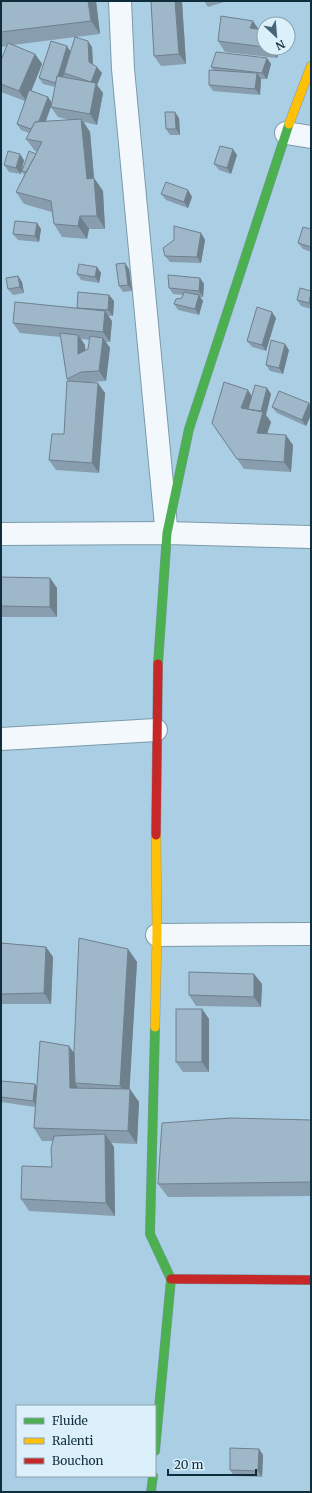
<svg xmlns="http://www.w3.org/2000/svg" width="312" height="1493" font-family="Merriweather,serif">
  <style>
    .lines { fill: none; stroke-linecap: round; stroke-linejoin: round }
    .street-casing { stroke: #7c9aaa; stroke-width: 24 }
    .fast-casing { stroke: #7c9aaa; stroke-width: 10 }
    .slow-casing { stroke: #7c9aaa; stroke-width: 10 }
    .jam-casing { stroke: #7c9aaa; stroke-width: 10 }
    .street { stroke: #f2f8fb; stroke-width: 22 }
    .fast { stroke: #4caf50; stroke-width: 9 }
    .slow { stroke: #ffc107; stroke-width: 9 }
    .jam { stroke: #c62828; stroke-width: 9 }
    .wall { fill: #889dad; fill-rule: evenodd }
    .shaded-wall { fill: #6f808d }
    .building { fill: #9eb7c9; stroke: #6f808d }
  </style>
  <rect width="100%" height="100%" fill="#aacfe4"/>
  <g class="lines">
    <g class="street-casing">
      <g id="street">
        <path d="M120 1 123 69 166 526"/>
        <path d="M286 133 311 137"/>
        <path d="M1 534 167 533 311 537"/>
        <path d="M1 739 156 730"/>
        <path d="M157 935 311 934"/>
      </g>
    </g>
    <g class="fast-casing">
      <g id="fast">
        <path d="M158 664 167 533 189 429 289 124"/>
        <path d="M155 1027 150 1234 171 1279 155 1451"/>
        <path d="M151 1492 153 1476"/>
      </g>
    </g>
    <g class="slow-casing">
      <g id="slow">
        <path d="M289 124 311 66"/>
        <path d="M155 1027 157 935 156 835"/>
      </g>
    </g>
    <g class="jam-casing">
      <g id="jam">
        <path d="M156 835 158 664"/>
        <path d="M171 1279 311 1280"/>
      </g>
    </g>
    <use href="#street" class="street"/>
    <use href="#fast" class="fast"/>
    <use href="#slow" class="slow"/>
    <use href="#jam" class="jam"/>
  </g>
  <g class="wall">
    <path d="M1 1H96L100 34 76 37 92 47 93 65 102 73 97 85 103 93 97 125 84 122 90 132 94 178 103 191 105 229H89L87 239 62 237 54 224 52 212 24 204 16 192 24 175 22 171 37 151H35L26 139 29 133 21 130 17 124 25 101 1 92V60L7 46 1 47ZM75 37 71 51 39 78 43 84 55 87 52 103 48 97 31 91 42 64 35 54 13 45ZM51 107 58 117 70 120 46 121Z"/>
    <path d="M151 1H182L186 64 161 66 154 56Z"/>
    <path d="M204 1H227L208 7Z"/>
    <path d="M264 30V48H280L277 58 225 52 218 41Z"/>
    <path d="M267 58 271 64 267 79H260H261L260 95 213 91 209 85 213 70 211 67Z"/>
    <path d="M179 118 180 135H170L166 129Z"/>
    <path d="M237 155 231 174 219 170 214 164Z"/>
    <path d="M24 160 21 174 9 172 4 165Z"/>
    <path d="M188 190 192 197 188 208 166 200 161 194Z"/>
    <path d="M37 223 41 229 39 242 18 240 13 234Z"/>
    <path d="M311 229V252L303 249 298 243Z"/>
    <path d="M201 233 205 240 201 263 170 262 165 256Z"/>
    <path d="M97 267 101 273 99 283 81 280 77 274Z"/>
    <path d="M129 269 132 291 123 292 119 286Z"/>
    <path d="M18 276 22 282 24 293 13 295 8 289Z"/>
    <path d="M200 278 204 284 203 297H200L203 301 199 315 178 310 174 304 182 298 183 295 173 294 169 288Z"/>
    <path d="M311 291V309L301 306 297 300Z"/>
    <path d="M109 295 114 301 113 316H108L112 321 110 342H106L110 348 106 381 91 382 105 393 99 473 56 470 49 460 64 434 68 381 67 379 61 337 20 333 13 323 77 308ZM81 339 90 340 88 349 85 350V345Z"/>
    <path d="M276 318 266 351 252 347 247 341Z"/>
    <path d="M289 350 283 374 270 371 266 365Z"/>
    <path d="M267 388 271 394 266 415 271 422 267 433 293 445 291 472 244 469 212 423 252 396Z"/>
    <path d="M311 406V415L306 426 277 413 272 407Z"/>
    <path d="M1 577 50 578 57 588V617H1Z"/>
    <path d="M1 943 46 947 53 957 51 1004H1Z"/>
    <path d="M128 949 137 962 129 1089 139 1102 137 1144 111 1143 114 1147 115 1216 29 1211 21 1199 52 1167 53 1141H42L34 1128 35 1107 1 1102V1081L37 1087 74 1052Z"/>
    <path d="M254 974 262 984 261 1007 196 1006 189 995Z"/>
    <path d="M202 1009 209 1019V1072H183L176 1062Z"/>
    <path d="M311 1120V1196L168 1197 158 1184Z"/>
    <path d="M259 1449 263 1455 262 1477 234 1476 230 1470Z"/>
  </g>
  <g class="shaded-wall">
    <path d="M88 1H96L100 34 91 21Z"/>
    <path d="M175 1H182L186 64 179 54Z"/>
    <path d="M253 21 260 31 250 28Z"/>
    <path d="M88 41 92 47 93 68 89 62Z"/>
    <path d="M67 46 71 52 64 73V74L60 89 56 83Z"/>
    <path d="M270 48H280L277 58Z"/>
    <path d="M35 54 42 64 27 102 19 91Z"/>
    <path d="M267 58 271 64 267 79 262 73Z"/>
    <path d="M97 67 102 73 97 85 103 93 97 125 90 114 91 82Z"/>
    <path d="M257 73 261 79 260 95 255 89Z"/>
    <path d="M48 97 52 103 40 137 36 131Z"/>
    <path d="M175 112 179 118 180 135 176 129Z"/>
    <path d="M81 119 90 132 95 189 94 178 103 191 105 229 97 216 87 179Z"/>
    <path d="M233 149 237 155 231 174 227 168Z"/>
    <path d="M20 154 24 160 21 174 16 168Z"/>
    <path d="M188 190 192 197 188 208 184 202Z"/>
    <path d="M80 216 89 229 87 239 78 226Z"/>
    <path d="M37 223 41 229 39 242 35 236Z"/>
    <path d="M201 233 205 240 201 263 197 257Z"/>
    <path d="M125 263 129 269 132 291 128 285Z"/>
    <path d="M97 267 101 273 99 283 95 277Z"/>
    <path d="M18 276 22 282 24 293 20 287Z"/>
    <path d="M200 278 204 284 203 297 199 291Z"/>
    <path d="M311 293V306L309 303Z"/>
    <path d="M109 295 114 301 113 316 108 310Z"/>
    <path d="M199 295 203 301 199 315 195 309Z"/>
    <path d="M105 311 112 321 110 342 103 332Z"/>
    <path d="M272 312 276 318 266 351 262 345Z"/>
    <path d="M78 335 85 345 86 364 78 354Z"/>
    <path d="M103 338 110 348 106 381 99 371Z"/>
    <path d="M285 344 289 350 283 374 279 368Z"/>
    <path d="M98 383 105 393 99 473 92 463Z"/>
    <path d="M267 388 271 394 266 415 271 422 264 443 257 433 260 413Z"/>
    <path d="M248 390 255 401 251 411 241 408Z"/>
    <path d="M309 403 311 406V415L306 426 302 420Z"/>
    <path d="M286 435 293 445 291 472 284 462Z"/>
    <path d="M50 578 57 588V617L50 607Z"/>
    <path d="M46 947 53 957 51 1004 44 993Z"/>
    <path d="M128 949 137 962 129 1099 120 1086Z"/>
    <path d="M254 974 262 984 261 1007 254 997Z"/>
    <path d="M202 1009 209 1019V1072L202 1062Z"/>
    <path d="M69 1046 78 1058 75 1083 78 1088H70Z"/>
    <path d="M35 1084 39 1090 37 1107 33 1101Z"/>
    <path d="M130 1089 139 1102 137 1144 128 1131Z"/>
    <path d="M105 1134 114 1147 115 1216 106 1203Z"/>
    <path d="M259 1449 263 1455 262 1477 258 1471Z"/>
  </g>
  <g class="building">
    <path d="M1 1H88L91 21 1 32Z"/>
    <path d="M151 1H175L179 54 154 56Z"/>
    <path d="M221 16 253 21 250 28 264 30V47L218 41Z"/>
    <path d="M75 37 88 41 89 62 97 67 91 82 64 73Z"/>
    <path d="M51 41 67 46 58 76H57L56 83 39 78Z"/>
    <path d="M8 43 35 54 19 91 1 84V60Z"/>
    <path d="M216 52 267 58 262 73 211 67Z"/>
    <path d="M209 70 257 73 255 89 209 85Z"/>
    <path d="M57 76 96 83 90 114 51 107Z"/>
    <path d="M29 90 48 97 39 121 35 122 31 129 17 124Z"/>
    <path d="M165 112H175L176 129H166Z"/>
    <path d="M81 119 87 179 94 178 97 216H80L78 226 54 224 51 201 16 192 42 142 26 139 35 122Z"/>
    <path d="M220 146 233 149 227 168 214 164Z"/>
    <path d="M8 151 20 154 16 168 4 165Z"/>
    <path d="M29 151 36 154 26 172 22 171Z"/>
    <path d="M166 182 188 190 184 202 161 194Z"/>
    <path d="M15 221 37 223 35 236 13 234Z"/>
    <path d="M174 226 201 233 197 257 165 256 163 248 174 240Z"/>
    <path d="M303 227 311 229V247L298 243Z"/>
    <path d="M125 263 128 285 119 286 116 264Z"/>
    <path d="M79 264 97 267 95 277 77 274Z"/>
    <path d="M168 275 200 278 199 291 169 288Z"/>
    <path d="M18 276 20 287 8 289 6 278Z"/>
    <path d="M300 288 311 291 309 303 297 300Z"/>
    <path d="M78 292 109 295 108 310 77 308Z"/>
    <path d="M184 292 199 295 195 309 174 304 176 299 182 298Z"/>
    <path d="M15 302 105 311 103 332 13 323Z"/>
    <path d="M257 307 272 312 262 345 247 341Z"/>
    <path d="M60 333 78 335V354L88 349 90 336 103 338 99 371 81 372 67 379Z"/>
    <path d="M271 340 285 344 279 368 266 365Z"/>
    <path d="M67 381 98 383 92 463 49 460 52 434H64Z"/>
    <path d="M224 382 248 390 241 408 263 412 257 433 286 435 284 462 237 459 212 423Z"/>
    <path d="M255 385 267 388 261 411 248 409Z"/>
    <path d="M279 391 309 403 302 420 272 407Z"/>
    <path d="M1 577 50 578V607L1 606Z"/>
    <path d="M79 938 128 949 120 1086 75 1083 74 1051Z"/>
    <path d="M1 943 46 947 44 993 1 994Z"/>
    <path d="M189 972 254 974V997L189 995Z"/>
    <rect x="176" y="1009" width="26" height="53"/>
    <path d="M40 1041 69 1046 70 1088 130 1089 128 1131 34 1128Z"/>
    <path d="M1 1081 35 1084 33 1101 1 1097Z"/>
    <path d="M231 1118 311 1120V1182L158 1184 162 1123Z"/>
    <path d="M105 1134 106 1203 21 1199 22 1166 52 1167 51 1149 54 1136Z"/>
    <path d="M230 1448 259 1449 258 1471 230 1470Z"/>
  </g>
  <rect width="312" height="1493" fill="none" stroke="#102d3c" stroke-width="4"/>
  <rect x="16" y="1405" width="140" height="72" fill="#dcf0fc" stroke="#8aa2af"/>
  <rect x="24" y="1418" width="20" height="6" fill="#4caf50" stroke="#8aa2af"/>
  <text x="52" y="1425" font-size="12" fill="#102d3c">Fluide</text>
  <rect x="24" y="1438" width="20" height="6" fill="#ffc107" stroke="#8aa2af"/>
  <text x="52" y="1445" font-size="12" fill="#102d3c">Ralenti</text>
  <rect x="24" y="1458" width="20" height="6" fill="#c62828" stroke="#8aa2af"/>
  <text x="52" y="1465" font-size="12" fill="#102d3c">Bouchon</text>
  <g transform="translate(276 36) rotate(154)"><circle r="19" fill="#dcf0fc" stroke="#8aa2af"/>
  <path d="M0-3L7 15L0 10L-7 15Z" fill="#466677"/>
  <text y="-6" font-size="11" font-weight="bold" text-anchor="middle" fill="#102d3c">N</text>
  </g>
  <path d="M168 1469v6h88v-6" fill="none" stroke="#102d3c" stroke-width="2"/>
  <text x="174" y="1469" font-size="12" fill="#102d3c" stroke="#dcf0fc" stroke-width="3" paint-order="stroke">20 m</text>
</svg>
